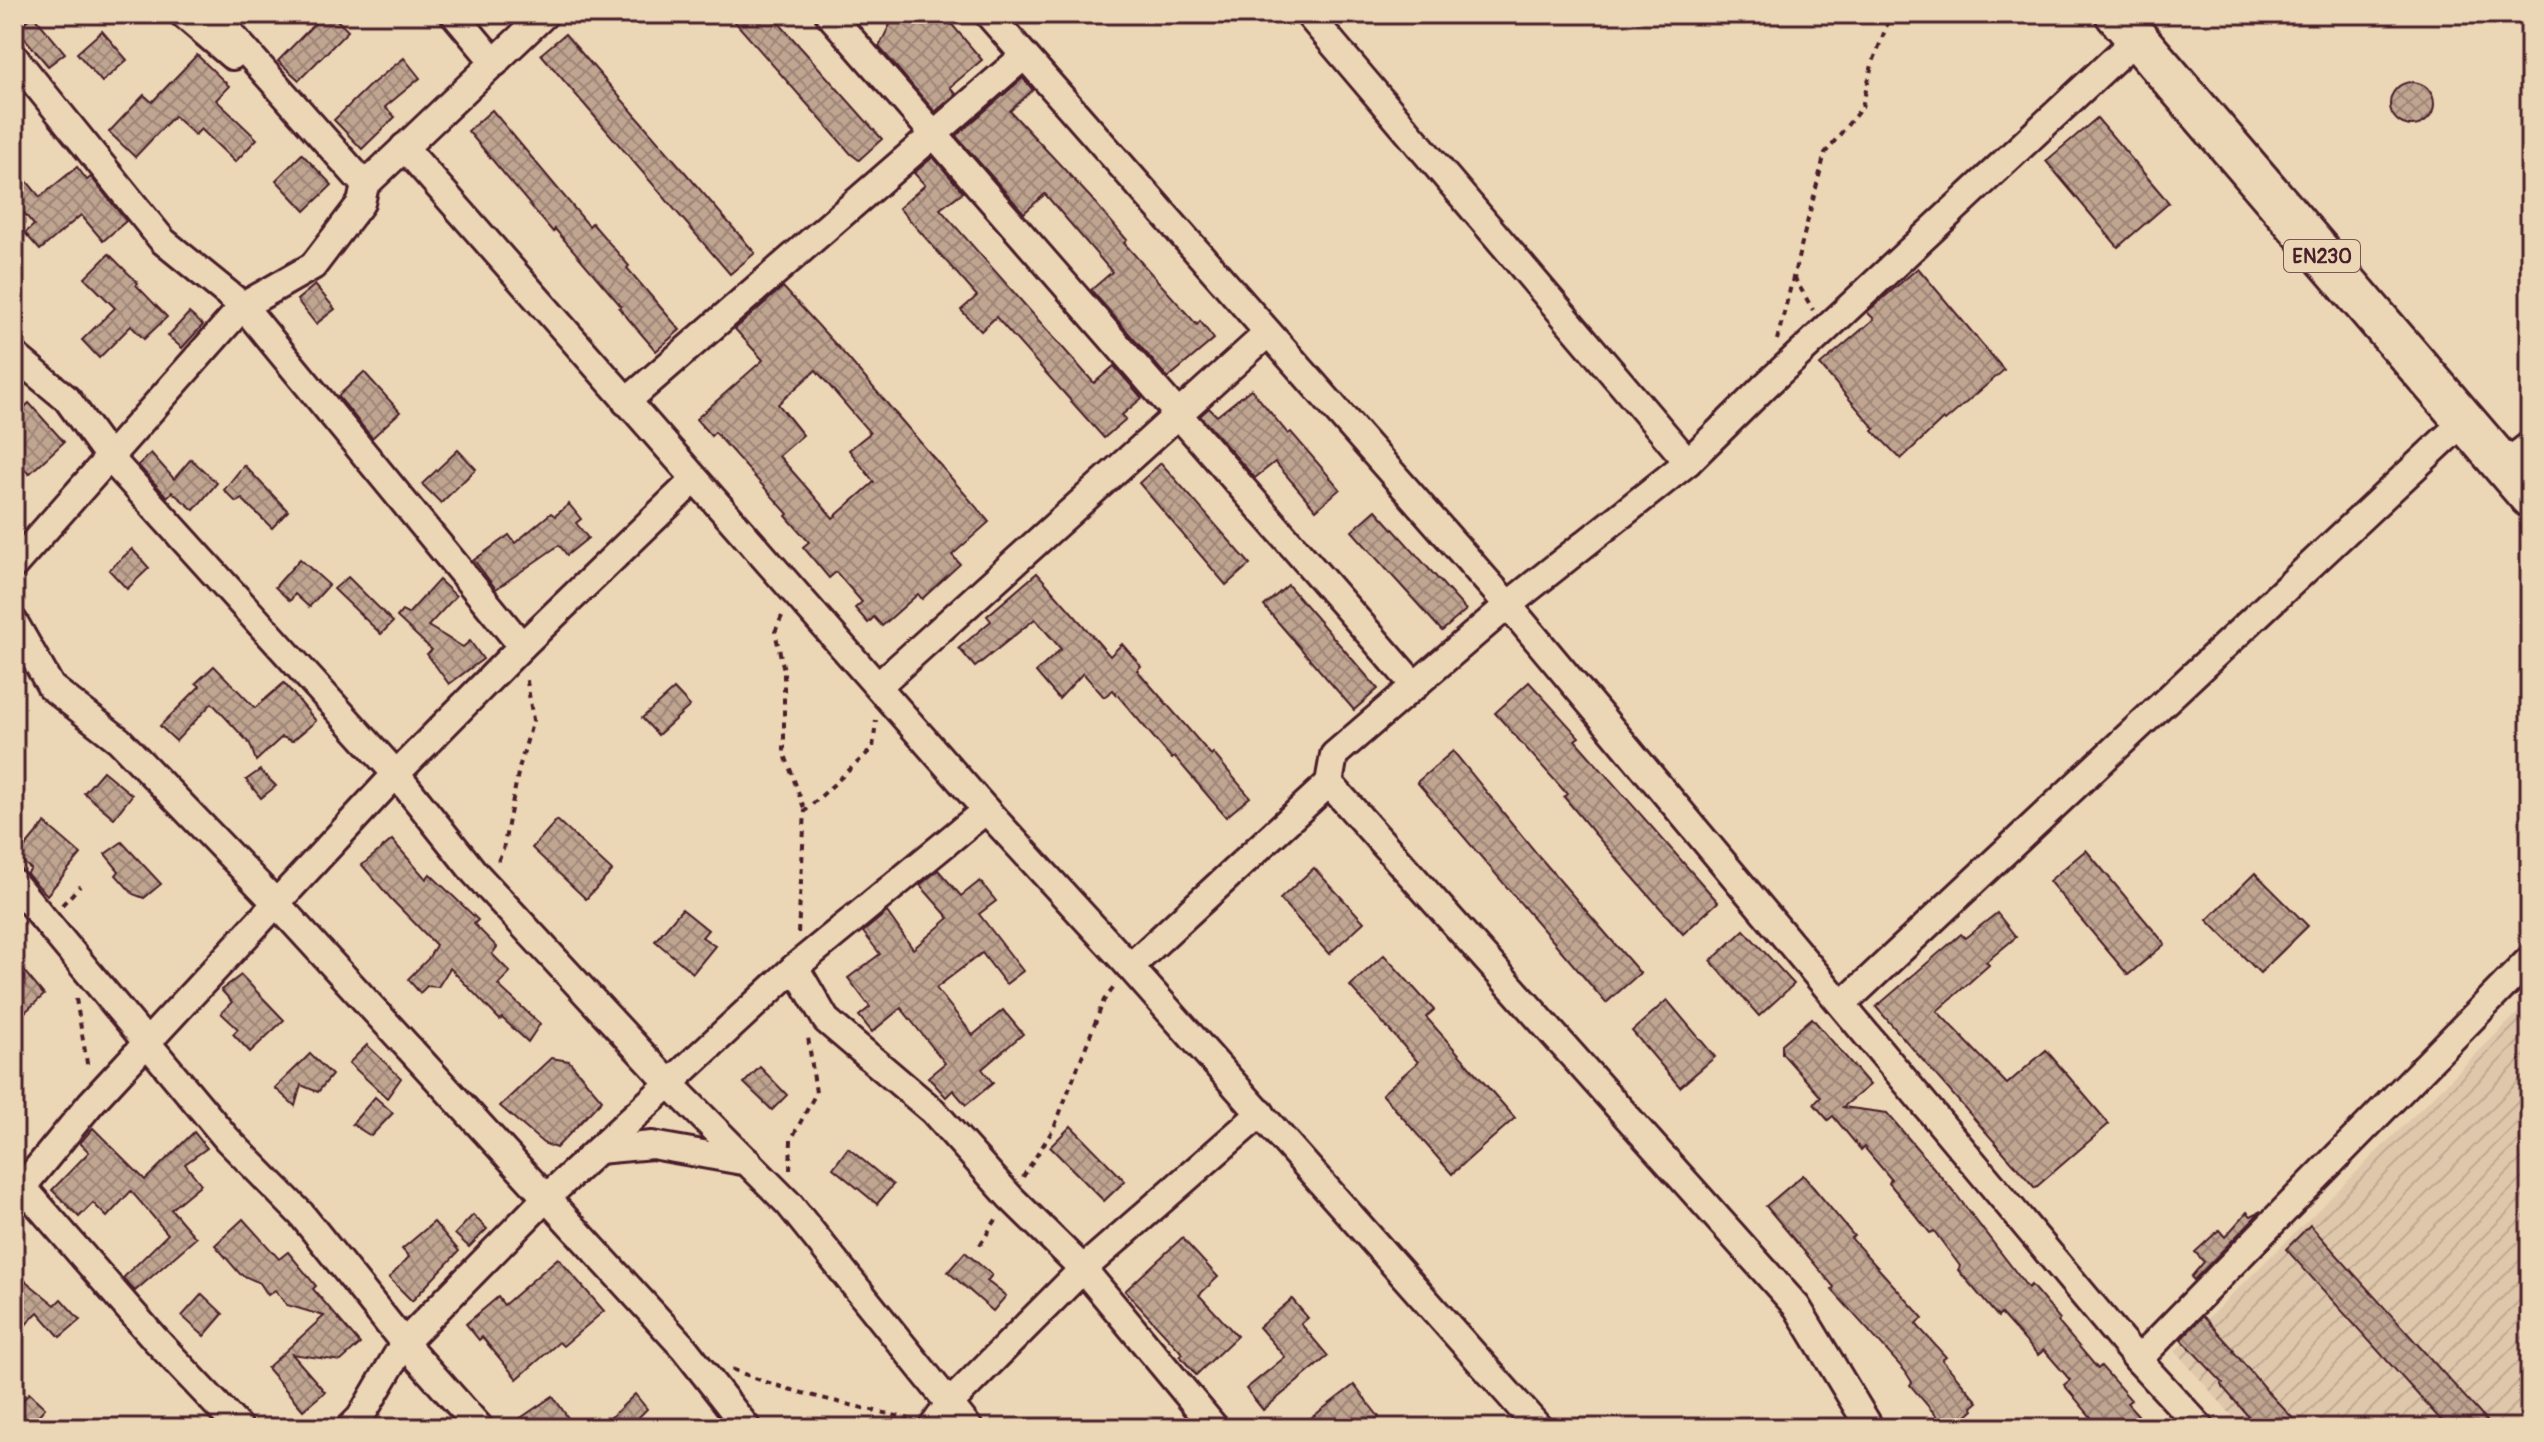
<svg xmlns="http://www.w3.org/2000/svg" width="2544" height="1442" font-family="Pangolin,sans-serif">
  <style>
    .industrial { fill: url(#industrial-furrows) }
    .building { fill: url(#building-cross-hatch); stroke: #4a1f2b; stroke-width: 2; fill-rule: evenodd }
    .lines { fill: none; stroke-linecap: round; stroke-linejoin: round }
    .street-casing { stroke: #4a1f2b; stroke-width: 32 }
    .primary-casing { stroke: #4a1f2b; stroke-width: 46 }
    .path { stroke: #4a1f2b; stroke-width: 4; stroke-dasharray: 6 6; stroke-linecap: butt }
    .street { stroke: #ebd6b5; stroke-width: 26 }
    .primary { stroke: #ebd6b5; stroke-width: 40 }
    .labels { text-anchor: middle; stroke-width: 6; stroke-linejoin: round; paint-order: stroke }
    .shield { fill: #ebd6b5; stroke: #7a5654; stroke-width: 2 }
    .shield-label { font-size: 20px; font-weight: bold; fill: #4a1f2b }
  </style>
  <defs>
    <pattern id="industrial-furrows" width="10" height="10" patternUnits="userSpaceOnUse" patternTransform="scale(2)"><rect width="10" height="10" fill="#dec7aa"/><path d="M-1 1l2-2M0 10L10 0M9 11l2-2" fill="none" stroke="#c0aa92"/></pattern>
    <pattern id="building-cross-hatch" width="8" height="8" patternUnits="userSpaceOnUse" patternTransform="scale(2)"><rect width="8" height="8" fill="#c0a591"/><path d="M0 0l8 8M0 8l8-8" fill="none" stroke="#9e8677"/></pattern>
  </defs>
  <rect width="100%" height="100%" fill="#ebd6b5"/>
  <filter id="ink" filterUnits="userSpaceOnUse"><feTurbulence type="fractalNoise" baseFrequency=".0125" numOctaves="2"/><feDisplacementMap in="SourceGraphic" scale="16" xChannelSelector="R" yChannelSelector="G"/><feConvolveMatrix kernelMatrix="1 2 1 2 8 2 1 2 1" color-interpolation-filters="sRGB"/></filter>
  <g filter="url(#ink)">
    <path class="industrial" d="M2530 1001V1428H2243L2175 1351Z"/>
    <g class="building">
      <path d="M324 14H331L348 31 299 80 278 61Z"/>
      <path d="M728 14H771L882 139 859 160 851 154Z"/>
      <path d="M895 14H943L982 60 950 87 956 94 935 112 879 47Z"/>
      <path d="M33 15 65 53 48 66 17 29Z"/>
      <path d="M102 31 127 60 102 82 77 53Z"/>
      <path d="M565 34 755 253 730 274 541 54Z"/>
      <path d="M197 55 229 86 216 100 257 139 235 162 201 129 195 135 174 116 135 157 109 132 144 95 152 102Z"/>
      <path d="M404 58 420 78 385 107 395 117 362 149 334 120 368 87Z"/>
      <path d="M1023 78 1033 90 1010 111 1090 197 1127 240 1124 243 1197 325 1200 321 1214 339 1168 378 1091 290 1112 272 1045 194 1024 213 956 136Z"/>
      <circle cx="2412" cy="104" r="22"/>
      <path d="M492 110 589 226 592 223 629 266 627 268 680 330 656 351 619 308 621 306 555 229 553 232 468 131Z"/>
      <path d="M2097 118 2169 203 2118 247 2046 161Z"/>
      <path d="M302 154 332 185 305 211 276 180Z"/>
      <path d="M933 157 963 192 940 209 1094 383 1114 366 1142 398 1122 415 1126 419 1104 438 996 317 981 331 961 310 977 296 899 208 925 185 914 173Z"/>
      <path d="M14 166 40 197 77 167 87 180 91 177 126 221 103 241 81 215 40 250 25 233 34 225 14 201Z"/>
      <path d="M109 254 138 283 136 285 167 317 144 339 131 326 99 358 82 340 115 308 85 278Z"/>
      <path d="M1918 268 2004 370 1945 421 1943 419 1901 459 1873 431 1875 429 1820 365 1874 319 1867 312Z"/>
      <path d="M315 285 335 309 316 324 297 300Z"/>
      <path d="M783 287 847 357 989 522 952 555 960 564 922 599 918 594 882 626 874 617 868 623 855 608 862 602 836 572 829 578 803 547 809 542 786 516 788 514 715 432 711 436 696 419 763 360 735 329ZM816 370 870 433 849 450 874 482 833 518 779 456 803 435 778 404Z"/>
      <path d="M189 313 203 325 182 348 168 336Z"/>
      <path d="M364 372 400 412 372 438 338 396Z"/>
      <path d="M1251 389 1288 434 1291 432 1340 489 1316 510 1275 462 1255 478 1200 416 1209 408 1217 416Z"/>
      <path d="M29 403 64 442 29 474 14 458V417Z"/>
      <path d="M458 450 476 469 441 503 422 484Z"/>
      <path d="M151 453 174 479 191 459 217 483 194 510 172 492 167 497 138 465Z"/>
      <path d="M1161 463 1250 564 1226 585 1139 483Z"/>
      <path d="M244 465 288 511 272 528 242 499 236 502 224 490Z"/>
      <path d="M569 504 581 519 576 523 588 538 567 555 559 545 496 589 474 560 509 535 515 543 551 513 555 516Z"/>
      <path d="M1376 510 1466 610 1442 631 1352 531Z"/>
      <path d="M132 549 149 568 127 589 109 570Z"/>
      <path d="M300 559 329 585 309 607 295 594 290 601 275 587Z"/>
      <path d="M1037 573 1110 656 1122 644 1141 666 1137 670 1211 755 1213 753 1250 797 1226 817 1175 757 1172 759 1113 690 1104 697 1083 673 1059 699 1036 672 1061 649 1035 619 975 667 959 648 991 621 987 616Z"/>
      <path d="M348 577 393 622 381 634 334 589Z"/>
      <path d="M439 580 456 596 428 626 463 647 470 641 483 659 449 684 427 654 432 650 397 617 402 611 408 614Z"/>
      <path d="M1288 585 1378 689 1354 710 1264 606Z"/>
      <path d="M214 666 255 708 284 683 316 721 292 741 282 737 256 761 250 744 212 703 176 741 160 726 200 686 196 683Z"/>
      <path d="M1529 682 1579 737 1575 740 1718 902 1683 934 1595 834 1564 797 1567 794 1495 713Z"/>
      <path d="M674 689 690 706 658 735 642 718Z"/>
      <path d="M1453 751 1537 854 1640 973 1606 1003 1417 782Z"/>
      <path d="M260 770 276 786 261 798 246 780Z"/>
      <path d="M103 771 132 795 114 818 84 793Z"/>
      <path d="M557 820 612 871 586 899 532 848Z"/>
      <path d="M45 823 81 854 47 895 27 874 31 869 17 857Z"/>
      <path d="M392 840 426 879 430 874 478 920 474 924 497 947 492 954 510 972 498 985 540 1024 528 1042 502 1018 500 1020 450 968 438 987 427 986 420 993 408 979 428 959 436 945 392 900 362 865Z"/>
      <path d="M122 842 161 884 144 898 133 894 116 875 119 871 105 854Z"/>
      <path d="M2086 850 2165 944 2128 975 2049 881Z"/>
      <path d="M1314 868 1364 922 1329 954 1280 899Z"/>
      <path d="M938 870 961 896 980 881 996 901 979 914 1023 971 1006 984 982 953 936 988 973 1035 1003 1010 1023 1034 982 1069 993 1083 966 1105 953 1090 946 1097 928 1077 945 1063 901 1008 872 1032 859 1016 870 1007 848 978 880 954 863 932 887 912 913 949 949 918 920 885Z"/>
      <path d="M2255 873 2308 926 2260 973 2207 920Z"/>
      <path d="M682 909 708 930 702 937 715 946 693 973 655 941Z"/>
      <path d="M1997 913 2016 937 1986 962 1989 965 1937 1011 2007 1084 2046 1050 2109 1124 2035 1188 1876 1007 1961 934 1965 938Z"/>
      <path d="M1744 930 1794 984 1759 1016 1711 961Z"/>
      <path d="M1384 955 1434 1010 1426 1017 1515 1118 1452 1174 1382 1094 1418 1062 1350 986Z"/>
      <path d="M14 959 44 995 14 1022Z"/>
      <path d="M241 975 284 1020 250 1052 233 1034 238 1029 221 1013 232 1002 221 990Z"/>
      <path d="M1667 1000 1715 1057 1680 1087 1632 1031Z"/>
      <path d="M1812 1018 1870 1085 1843 1107 1887 1113 1954 1192 2028 1288 2031 1285 2060 1319 2058 1322 2098 1369 2101 1366 2131 1400 2127 1403 2138 1415 2123 1428H2100L2064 1385 2070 1380 2044 1350 2038 1355 2001 1314 1998 1317 1958 1270 1960 1266 1934 1231 1930 1233 1889 1183 1891 1179 1864 1147 1861 1150 1833 1116 1828 1120 1814 1104 1821 1097 1782 1053V1044Z"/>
      <path d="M367 1045 401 1078 387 1098 349 1063Z"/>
      <path d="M310 1054 332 1075 318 1092 301 1085 295 1106 275 1088Z"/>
      <path d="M551 1058 569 1061 602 1100 556 1148 543 1143 500 1106Z"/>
      <path d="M760 1067 787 1095 772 1110 744 1083Z"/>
      <path d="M375 1097 393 1113 371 1136 352 1124Z"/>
      <path d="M1071 1126 1125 1181 1104 1201 1050 1147Z"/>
      <path d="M93 1128 145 1180 194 1132 207 1148 185 1164 201 1184 171 1209 196 1238 135 1291 123 1278 168 1234 131 1191 107 1217 93 1203 79 1217 52 1190 89 1152 80 1143Z"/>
      <path d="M848 1148 893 1185 877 1204 833 1168Z"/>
      <path d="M1803 1175 1854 1236 1851 1238 1923 1318 1916 1324 1946 1357 1942 1360 1978 1402 1972 1407 1974 1410 1954 1428 1942 1417 1939 1419 1910 1385 1912 1382 1905 1371 1832 1290 1834 1287 1766 1206Z"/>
      <path d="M2261 1211 2194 1280 2191 1277 2204 1262 2195 1252 2219 1230 2225 1237 2247 1212 2251 1216Z"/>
      <path d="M473 1215 487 1229 469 1247 455 1234Z"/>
      <path d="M243 1219 279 1259 288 1252 316 1286 313 1289 360 1344 341 1361 292 1354 325 1392 303 1410 267 1368 324 1316 287 1305 275 1290 268 1295 260 1283 240 1274 215 1245Z"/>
      <path d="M434 1222 459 1251 412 1301 389 1278 409 1257 402 1249Z"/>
      <path d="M2310 1225 2493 1428H2448L2286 1249Z"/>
      <path d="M1182 1238 1218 1277 1199 1295 1237 1336 1196 1375 1180 1356 1183 1354 1125 1291Z"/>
      <path d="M965 1252 992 1275 987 1281 1006 1296 993 1311 948 1272Z"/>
      <path d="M558 1258 604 1311 563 1346 559 1342 517 1379 482 1337 479 1340 466 1324 498 1297 504 1305Z"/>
      <path d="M22 1278 55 1305 61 1299 80 1320 60 1337 38 1312 14 1337V1298L19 1291 15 1286Z"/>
      <path d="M202 1294 223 1314 204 1336 182 1316Z"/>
      <path d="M1292 1299 1308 1318 1301 1324 1328 1356 1263 1410 1246 1389 1285 1357 1259 1327Z"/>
      <path d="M2203 1316 2234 1350 2233 1351 2266 1390 2302 1428H2259L2248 1416 2221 1385 2223 1383 2181 1339Z"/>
      <path d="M1354 1385 1379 1417 1364 1428H1298Z"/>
      <path d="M29 1393 45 1408 27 1428 14 1416V1410Z"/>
      <path d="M635 1394 647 1409 637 1419 643 1428H600Z"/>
      <path d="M553 1396 575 1428H506Z"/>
    </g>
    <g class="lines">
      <g class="street-casing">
        <g id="street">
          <path d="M183 14 232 56"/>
          <path d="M213 14 365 185"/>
          <path d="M454 14 495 63"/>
          <path d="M829 14 1415 686"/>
          <path d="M988 14 1508 605 2138 1360 2201 1428"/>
          <path d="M1308 14 1688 462"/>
          <path d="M14 57 163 241 243 306 522 646"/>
          <path d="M404 147 986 810 1130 967 1539 1428"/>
          <path d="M14 355 67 399 109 457 396 774 474 872 670 1084 789 1204 969 1428"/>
          <path d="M626 402 1024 56"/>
          <path d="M2503 466 2530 445"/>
          <path d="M14 565 243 306 313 266 361 203 365 185 545 14"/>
          <path d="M14 622 51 687 119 740 276 903 684 1348 747 1428"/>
          <path d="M878 686 1268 333"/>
          <path d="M1329 783 1797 1307 1870 1428"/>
          <path d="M14 883 227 1139 301 1214 404 1343 480 1428"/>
          <path d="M795 967 826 1020 933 1111 1010 1197 1083 1269 1215 1428"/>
          <path d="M1130 967 1329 783 1334 755 1508 605 1688 462 1765 386 2137 38"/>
          <path d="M1843 1004 2464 421"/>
          <path d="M598 1150 652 1145 748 1162"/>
          <path d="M14 1177 155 1339 239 1428"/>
          <path d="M14 1197 91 1103 396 774 522 646 695 479"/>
          <path d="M2138 1360 2530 959"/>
          <path d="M350 1428 360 1418 404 1343 546 1198 795 967 986 810"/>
          <path d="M932 1428 949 1404 1083 1269 1261 1113"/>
        </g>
      </g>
      <g class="primary-casing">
        <path id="primary" d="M2116 14 2530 497"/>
      </g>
      <g class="path">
        <path d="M1794 277 1813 310"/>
        <path d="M1777 340 1825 153 1862 107 1872 65 1891 14"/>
        <path d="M782 616 775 632 784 670V752L805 811"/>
        <path d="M498 861 503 850 519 768 533 720 526 675"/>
        <path d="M62 905 80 886"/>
        <path d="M798 933 805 811 873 748 876 720"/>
        <path d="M76 999 88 1069"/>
        <path d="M790 1170 791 1140 816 1093 808 1037"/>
        <path d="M1023 1177 1054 1128 1104 1000 1116 985"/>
        <path d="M980 1245 997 1218"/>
        <path d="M732 1369C788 1393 850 1404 909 1419"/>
      </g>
      <use href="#street" class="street"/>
      <use href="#primary" class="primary"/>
    </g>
  </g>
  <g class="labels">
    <rect class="shield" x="2284" y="240" width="76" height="32" rx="6"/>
    <g class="shield-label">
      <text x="2322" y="263">EN230</text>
    </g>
  </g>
  <rect width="2544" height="1442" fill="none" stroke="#ebd6b5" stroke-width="48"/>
  <rect x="24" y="24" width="2496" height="1394" fill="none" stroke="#4a1f2b" stroke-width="3" filter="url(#ink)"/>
</svg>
